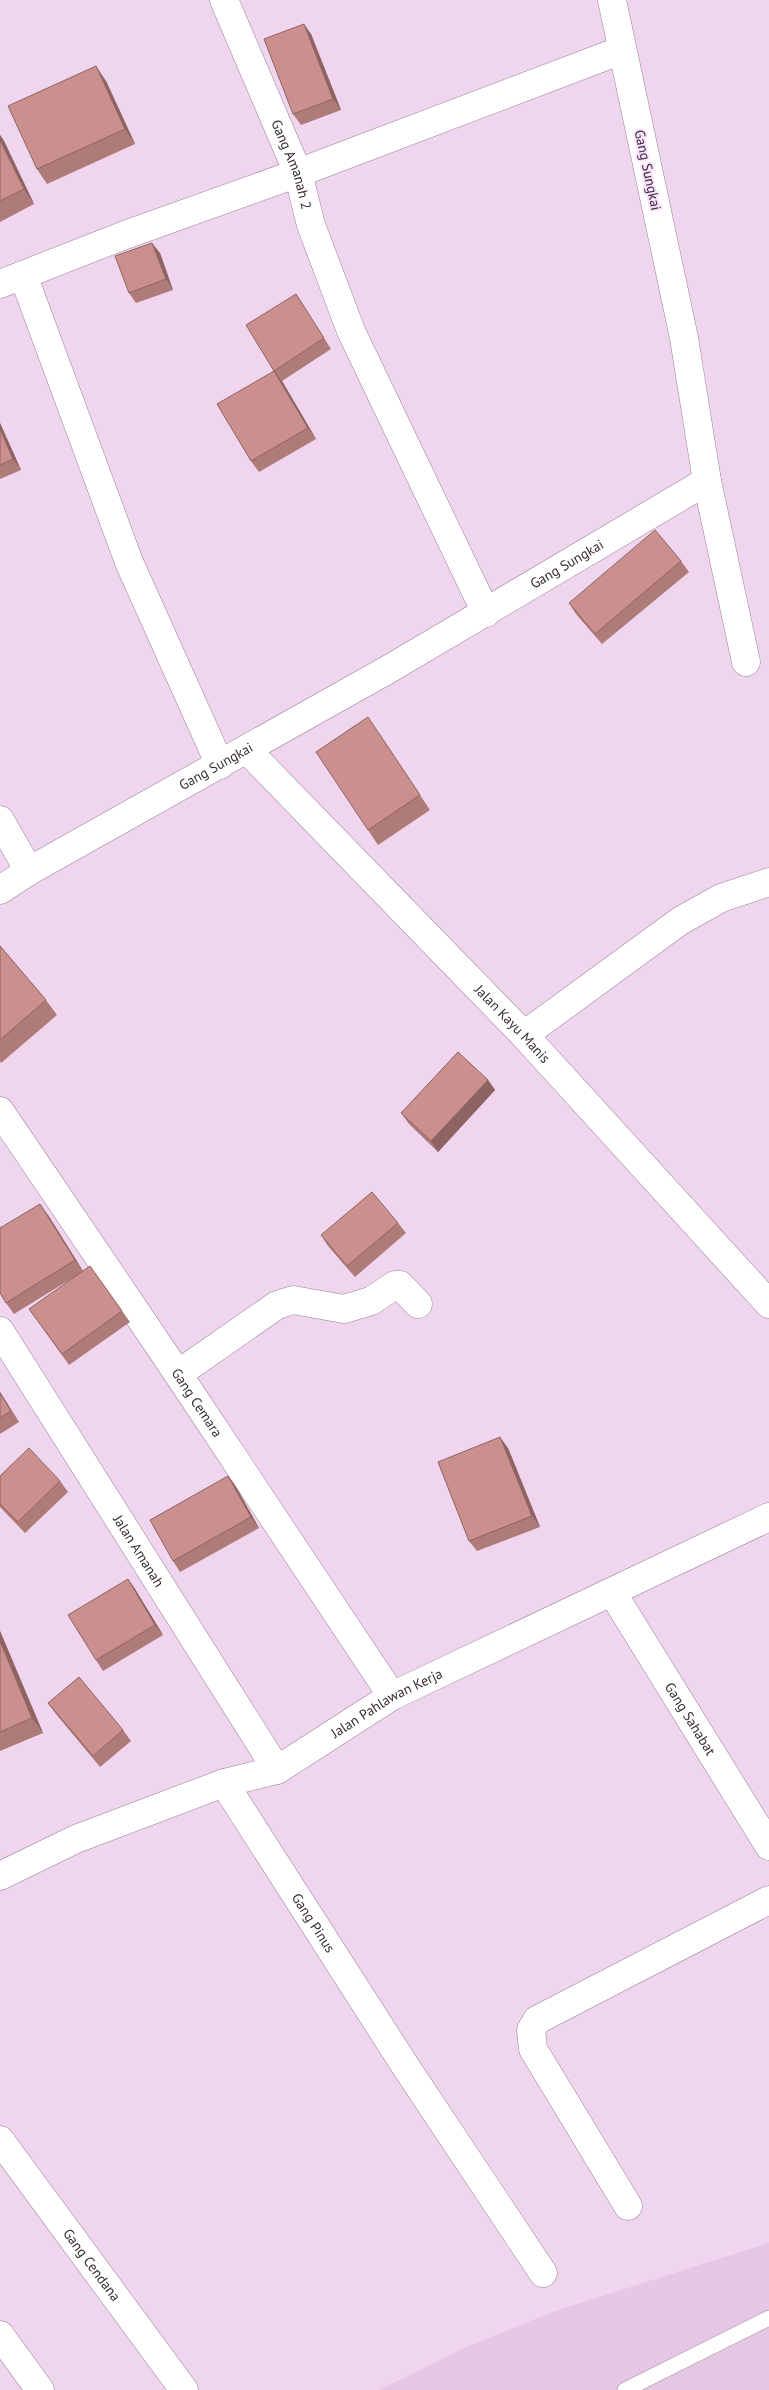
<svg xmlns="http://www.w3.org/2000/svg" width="769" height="2390" font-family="'PT Sans',sans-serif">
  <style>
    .built { fill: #e6c7e6 }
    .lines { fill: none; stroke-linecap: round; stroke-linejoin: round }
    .service-casing { stroke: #988198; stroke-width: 16 }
    .minor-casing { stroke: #988198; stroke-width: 29 }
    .tertiary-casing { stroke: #988198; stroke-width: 29 }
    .service { stroke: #fff; stroke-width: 15 }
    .minor { stroke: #fff; stroke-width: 28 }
    .tertiary { stroke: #fff; stroke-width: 28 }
    .wall { fill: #af7b79 }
    .shaded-wall { fill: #8e6463 }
    .building { fill: #cb8f8d; stroke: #8e6463 }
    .labels { text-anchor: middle; stroke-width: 4; stroke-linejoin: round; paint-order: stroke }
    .street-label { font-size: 14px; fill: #362c36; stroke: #fce2fc }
  </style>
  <rect width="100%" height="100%" fill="#efd5ee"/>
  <path class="built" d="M769 2243V2390H379L471 2345 555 2311Z"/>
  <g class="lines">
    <g class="service-casing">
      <path id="service" d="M625 2390 769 2318"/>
    </g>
    <g class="minor-casing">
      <g id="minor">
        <path id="s1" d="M224 0 298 173 311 225 351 331 486 613"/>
        <path d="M23 275 129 562 220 765"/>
        <path d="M0 284 125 235 298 173 622 50"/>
        <path d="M707 481 746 662"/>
        <path id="s2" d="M248 751 524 1035 769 1304"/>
        <path d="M0 820 29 871"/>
        <path id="s3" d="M0 890 29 871 389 669 707 481 684 338 612 0"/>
        <path d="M524 1035 680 921 721 898 769 882"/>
        <path id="s4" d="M0 1111 178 1374 392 1696"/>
        <path id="s5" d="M0 1331 277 1770"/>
        <path d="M178 1374 277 1305 293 1300 344 1309 371 1301 395 1285H400L418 1304"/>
        <path id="s6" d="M612 1592 769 1846"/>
        <path id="s7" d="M224 1783 404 2064 543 2273"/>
        <path id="s8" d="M0 2140 184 2390"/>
        <path d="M628 2206 533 2049 531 2030 537 2020 769 1900"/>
        <path d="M0 2335 40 2390"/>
      </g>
    </g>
    <g class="tertiary-casing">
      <g id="tertiary">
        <path id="s9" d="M0 1876 76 1839 224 1783 277 1770 392 1696 769 1517"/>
      </g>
    </g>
    <use href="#service" class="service"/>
    <use href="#minor" class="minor"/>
    <use href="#tertiary" class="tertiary"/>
  </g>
  <g class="wall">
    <path d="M311 34 341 110 301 125 293 114Z"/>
    <path d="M106 81 135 144 47 184 37 169Z"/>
    <path d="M0 135 4 141 34 204 0 222Z"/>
    <path d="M160 253 173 290 136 303 129 293Z"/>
    <path d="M296 294 331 349 282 381 316 439 259 472 251 461 274 371Z"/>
    <path d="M0 423 21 470 0 479Z"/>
    <path d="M681 561 689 572 602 644 576 614 569 603Z"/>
    <path d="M378 732 430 810 378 845 368 830Z"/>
    <path d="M0 946 46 1000 57 1015 1 1063 0 1061Z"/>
    <path d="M488 1080 495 1090 438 1152 409 1124 401 1113Z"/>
    <path d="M48 1215 83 1271 90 1266 130 1322 69 1365 29 1309 79 1274 14 1314 6 1303Z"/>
    <path d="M398 1223 406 1233 355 1277 328 1246 321 1235Z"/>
    <path d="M0 1392 19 1422 0 1434Z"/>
    <path d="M508 1448 540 1527 477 1551 469 1541Z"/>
    <path d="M0 1476 60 1481 68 1492 25 1533 0 1507Z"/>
    <path d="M228 1476 236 1487 259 1528 180 1572 173 1561Z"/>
    <path d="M128 1579 135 1589 163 1635 103 1671 96 1660Z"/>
    <path d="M0 1631 43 1733 0 1751Z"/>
    <path d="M48 1703 123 1730 131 1741 100 1767 56 1714Z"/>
  </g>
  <g class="shaded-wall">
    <path d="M304 24 311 34 341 110 333 99Z"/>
    <path d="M96 66 106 81 135 144 125 129Z"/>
    <path d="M0 135 4 141 34 204 24 189 0 140Z"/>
    <path d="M152 243 160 253 173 290 166 279Z"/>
    <path d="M274 371 282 381 316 439 308 428Z"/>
    <path d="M0 423 21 470 13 459 0 429Z"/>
    <path d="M488 1080 495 1090 438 1152 431 1141Z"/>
    <path d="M40 1204 48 1215 83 1271 75 1260Z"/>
    <path d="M0 1392 19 1422 0 1393Z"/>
    <path d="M500 1437 508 1448 540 1527 532 1516Z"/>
    <path d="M228 1476 236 1487 259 1528 251 1517Z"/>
    <path d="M128 1579 135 1589 163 1635 155 1625Z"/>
    <path d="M0 1631 43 1733 32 1718 0 1641Z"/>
  </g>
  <g class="building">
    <path d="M304 24 333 99 293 114 264 39Z"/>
    <path d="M96 66 125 129 37 169 8 106Z"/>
    <path d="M0 140 24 189 0 201Z"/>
    <path d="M152 243 166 279 129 293 115 256Z"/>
    <path d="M296 294 324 338 274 371 246 325Z"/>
    <path d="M274 371 308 428 251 461 217 404Z"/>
    <path d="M0 429 13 459 0 465Z"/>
    <path d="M655 530 681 561 595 634 569 603Z"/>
    <path d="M368 717 420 795 368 830 316 752Z"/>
    <path d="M0 946 46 1000 0 1040Z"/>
    <path d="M458 1052 488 1080 431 1141 401 1113Z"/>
    <path d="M372 1192 398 1223 347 1266 321 1235Z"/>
    <path d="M40 1204 75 1260 6 1303 0 1293V1228Z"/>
    <path d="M90 1266 122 1311 62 1354 29 1309Z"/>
    <path d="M0 1393 11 1411 0 1418Z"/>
    <path d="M500 1437 532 1516 469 1541 438 1462Z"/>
    <path d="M29 1448 60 1481 18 1522 0 1504V1476Z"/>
    <path d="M228 1476 251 1517 173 1561 150 1520Z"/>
    <path d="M128 1579 155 1625 96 1660 68 1615Z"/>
    <path d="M0 1641 32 1718 0 1732Z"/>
    <path d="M79 1677 123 1730 93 1756 48 1703Z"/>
  </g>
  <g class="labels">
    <g class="street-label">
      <text dy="5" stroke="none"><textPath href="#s1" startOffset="178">Gang Amanah 2</textPath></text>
      <text transform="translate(648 170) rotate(78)" y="5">Gang Sungkai</text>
      <text dy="5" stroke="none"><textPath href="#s3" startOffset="654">Gang Sungkai</textPath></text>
      <text dy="5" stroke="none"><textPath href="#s3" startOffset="249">Gang Sungkai</textPath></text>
      <text dy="5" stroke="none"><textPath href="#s2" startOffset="380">Jalan Kayu Manis</textPath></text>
      <text dy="5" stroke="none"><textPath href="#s4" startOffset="352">Gang Cemara</textPath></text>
      <text dy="5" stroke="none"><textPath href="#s5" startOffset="260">Jalan Amanah</textPath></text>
      <text dy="5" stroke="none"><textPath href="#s9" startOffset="426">Jalan Pahlawan Kerja</textPath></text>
      <text dy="5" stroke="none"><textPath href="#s6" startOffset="149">Gang Sahabat</textPath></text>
      <text dy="5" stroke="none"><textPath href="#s7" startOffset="166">Gang Pinus</textPath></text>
      <text dy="5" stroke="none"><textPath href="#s8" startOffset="155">Gang Cendana</textPath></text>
    </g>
  </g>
</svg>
